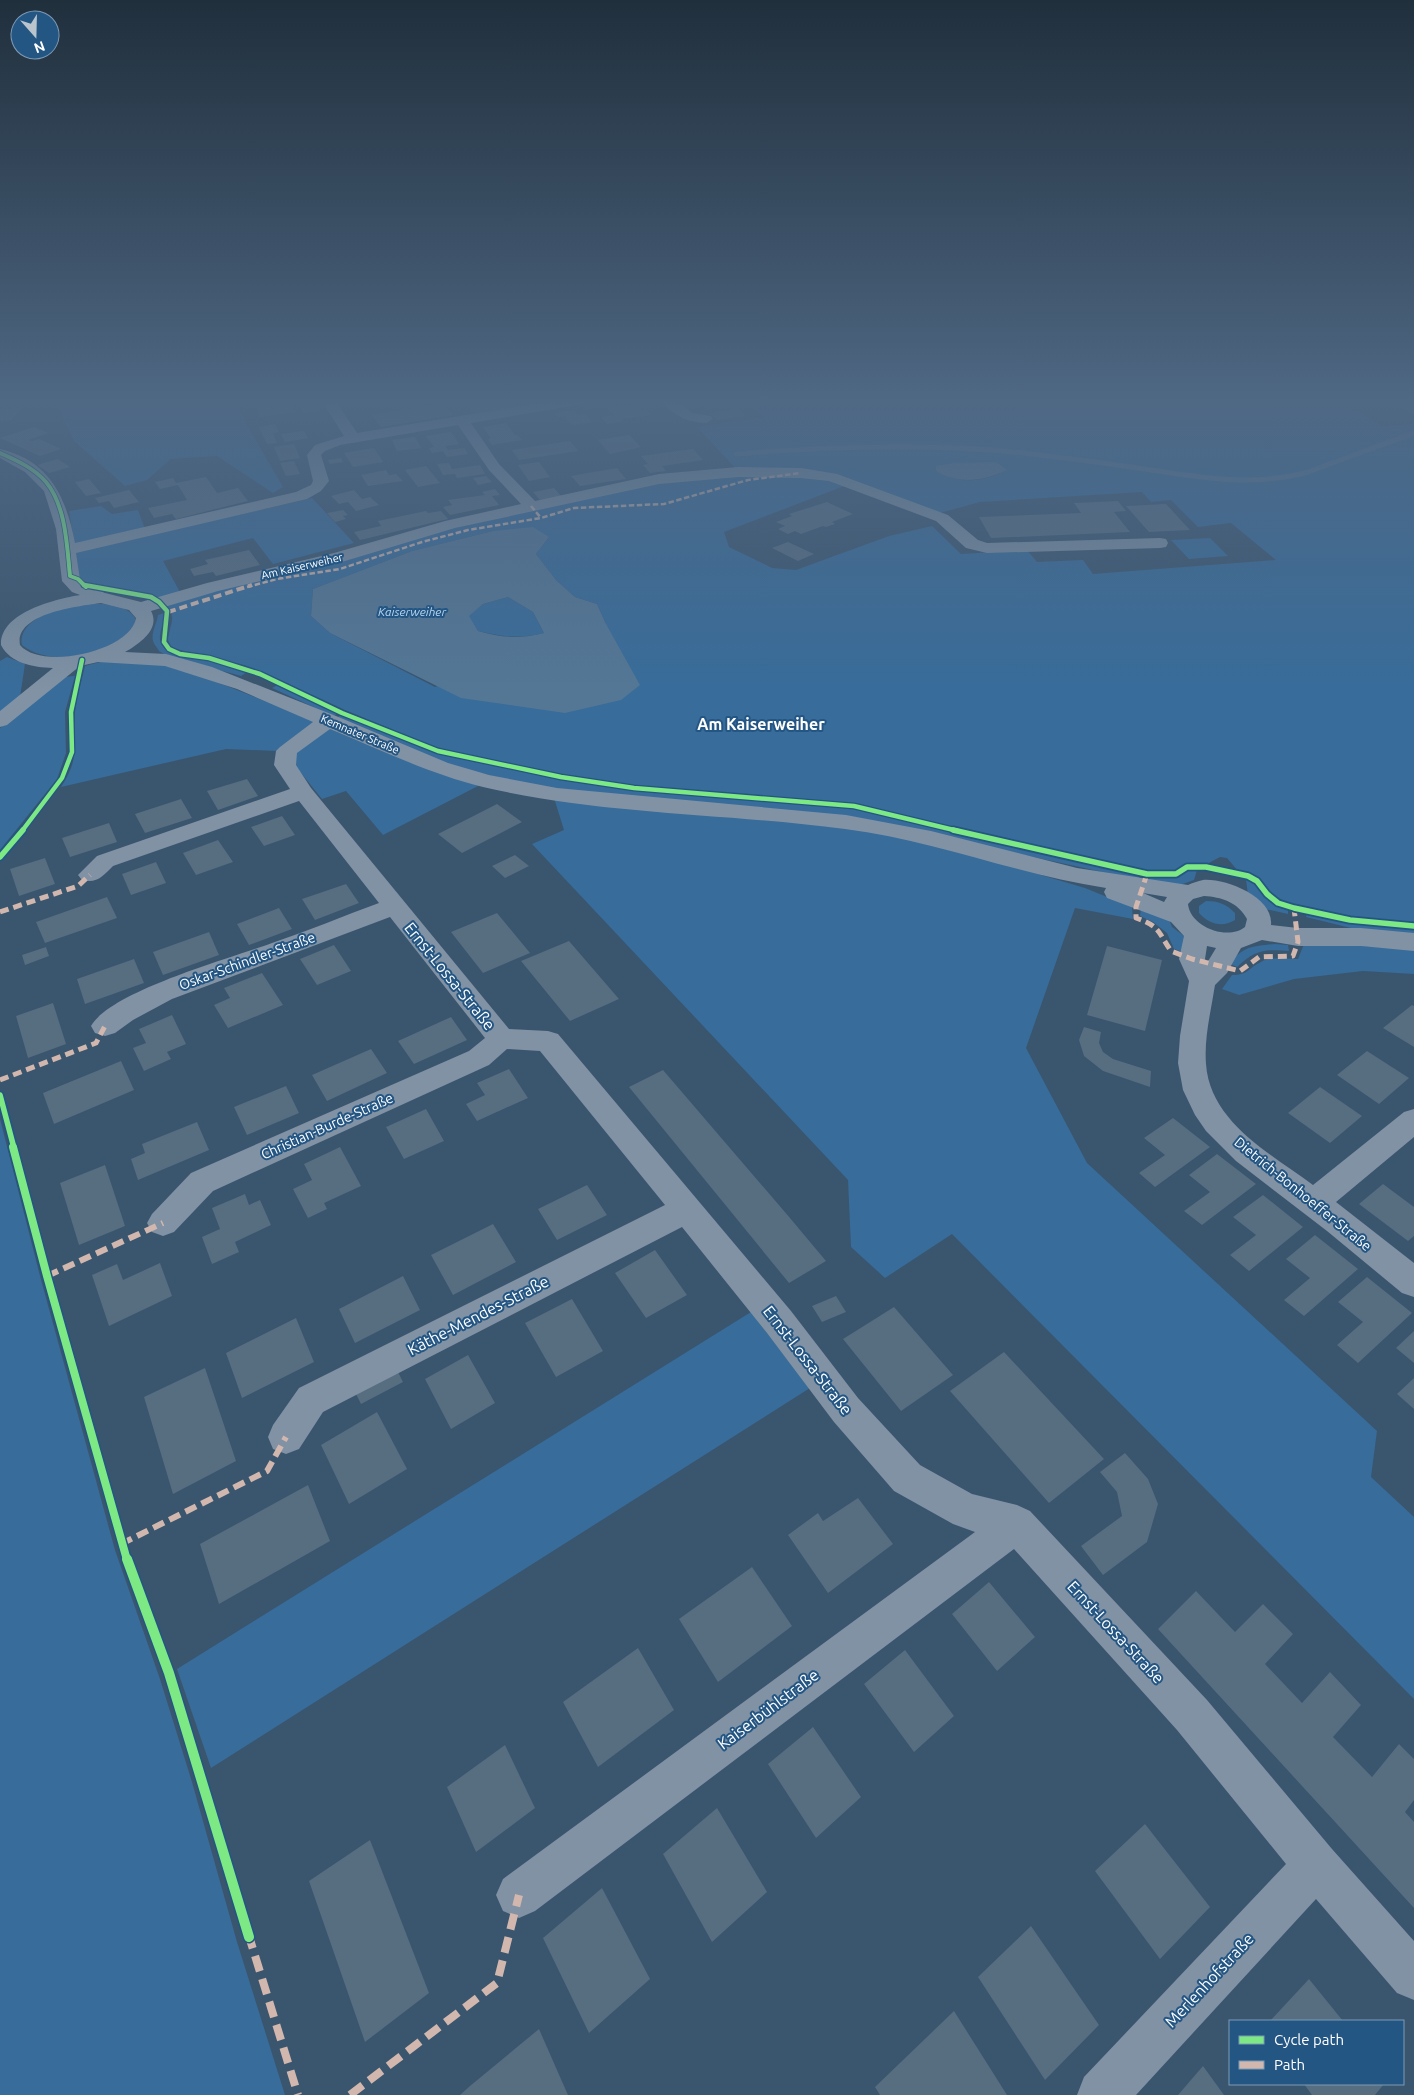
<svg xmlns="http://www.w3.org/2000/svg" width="1414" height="2095" font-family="Ubuntu,sans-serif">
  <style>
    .green { fill: #386c9a; fill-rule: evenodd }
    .water { fill: #547796; fill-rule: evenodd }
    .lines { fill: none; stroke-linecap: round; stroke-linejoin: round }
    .stream { stroke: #547796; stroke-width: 5 }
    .building { fill: #576d80 }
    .street { fill: #8092a4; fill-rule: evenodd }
    .quiet-far4 { stroke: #d1b7ad; stroke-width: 2.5; stroke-dasharray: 5.5 2.5; stroke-linecap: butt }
    .quiet-far3 { stroke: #d1b7ad; stroke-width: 4; stroke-dasharray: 8 4; stroke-linecap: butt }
    .quiet-far2 { stroke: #d1b7ad; stroke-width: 5; stroke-dasharray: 9 5; stroke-linecap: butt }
    .quiet-far1 { stroke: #d1b7ad; stroke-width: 6; stroke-dasharray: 12 6; stroke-linecap: butt }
    .quiet { stroke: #d1b7ad; stroke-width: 8; stroke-dasharray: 16 8; stroke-linecap: butt }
    .cycleway-far4-casing { stroke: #245684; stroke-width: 5.5 }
    .cycleway-far3-casing { stroke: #245684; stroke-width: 7 }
    .cycleway-far2-casing { stroke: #245684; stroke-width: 9 }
    .cycleway-far1-casing { stroke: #245684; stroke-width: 11 }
    .cycleway-casing { stroke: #245684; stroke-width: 13 }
    .cycleway-far4 { stroke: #7ce984; stroke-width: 4 }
    .cycleway-far3 { stroke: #7ce984; stroke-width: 4.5 }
    .cycleway-far2 { stroke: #7ce984; stroke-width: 5.5 }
    .cycleway-far1 { stroke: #7ce984; stroke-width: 8 }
    .cycleway { stroke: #7ce984; stroke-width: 10 }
    .labels { text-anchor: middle; stroke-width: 4; stroke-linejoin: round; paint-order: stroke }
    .far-street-label { font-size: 11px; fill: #fff; stroke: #245684 }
    .far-water-label { font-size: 12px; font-style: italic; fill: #b8d6ef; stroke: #245684 }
    .street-label { font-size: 14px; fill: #fff; stroke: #245684 }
    .far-district-label { font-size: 16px; font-weight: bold; fill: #fff; stroke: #245684 }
    .near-street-label { font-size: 16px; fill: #fff; stroke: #245684 }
  </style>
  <rect width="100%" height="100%" fill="#3a556e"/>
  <g class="green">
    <path d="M108 398H234L247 425 283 487 273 493 217 456 171 459 147 480 125 486 74 441 56 404Z"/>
    <path d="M742 398H1338L1382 426 1414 424V923L1349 918 1294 906 1271 894 1261 880 1250 874 1238 871 1227 858 1220 857 1205 865H1185L1173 872H1149L993 838 855 803 635 786 562 774 440 749 345 710 263 672 244 665 172 648 168 640C170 622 178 618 164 602L407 539 607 493 737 470 697 427 764 417ZM1007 470C986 482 957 485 936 471ZM847 485 936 514 980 502 1142 492 1151 502 1171 500 1198 527 1231 523 1276 560 1093 574 1083 560 1037 562 1027 550 961 554 932 526 889 536 796 570 772 568 729 547 724 532ZM493 531 549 537 536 554 556 580 575 597 597 604 606 624 435 687 330 633 311 616 313 589 412 551Z"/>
    <path d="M312 498 354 543 273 564 253 538 163 561 181 594 162 599 127 591 88 586 77 574 75 552Z"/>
    <path d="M101 506 112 514 138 510 146 532 75 547 69 511Z"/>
    <path d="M1210 538 1228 556 1189 559 1171 540Z"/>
    <path d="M508 597 533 612 544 633C519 639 503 637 478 631L468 616 483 604Z"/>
    <path d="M87 604C105 604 124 602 135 618V626C128 632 122 640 114 644 88 657 47 665 22 645 18 616 65 607 87 604Z"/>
    <path d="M164 613C165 623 157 635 161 643 167 658 194 657 207 660 220 663 234 667 247 672L241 676C225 671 169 659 159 651 157 648 154 644 153 641 151 631 157 624 158 615Z"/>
    <path d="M7 657 25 664 20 697 0 714V661Z"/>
    <path d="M104 661 162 664 199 675 320 723 277 751 226 749 61 787C81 757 73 744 75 712 77 696 82 680 85 666Z"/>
    <path d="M75 676 65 712 66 753 57 779 0 850V728L64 677Z"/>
    <path d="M278 685 339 713 333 716 272 688Z"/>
    <path d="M343 714 436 753 509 769 636 791 854 809 1139 876V880L933 835 558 791 445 765 336 718Z"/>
    <path d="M331 726 480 785 383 835 346 791 322 799 293 763 295 750Z"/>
    <path d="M554 798 846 826 930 842 1085 888 1132 907 1133 919 1075 908 1026 1048 1087 1163 1377 1431 1371 1477 1414 1517V1699L952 1234 885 1278 851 1247 848 1180 532 844 564 830Z"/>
    <path d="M1189 869 1197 870 1194 880 1177 886 1148 882 1149 878H1177Z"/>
    <path d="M1246 880 1254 882C1264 897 1271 904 1288 909V914L1265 909 1248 895Z"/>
    <path d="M1206 901C1219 901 1226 904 1235 913V920C1222 928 1209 924 1199 913V906Z"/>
    <path d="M1141 909 1169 919 1172 927 1187 938 1185 953 1174 949 1167 933 1153 922 1140 916Z"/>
    <path d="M1307 914 1349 922 1414 928V935L1359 930 1306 917Z"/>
    <path d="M1275 944 1288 945 1289 951C1264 949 1255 950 1237 967L1230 964C1242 946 1254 946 1275 944Z"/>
    <path d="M1304 944 1364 946 1414 950V974L1363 971 1294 979 1239 995 1222 989 1232 975C1249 975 1248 968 1261 962 1271 956 1287 959 1298 959Z"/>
    <path d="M0 1119 40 1276 115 1550 160 1679 192 1782 237 1942 285 2095H0Z"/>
    <path d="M751 1312 810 1388 211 1768 177 1669Z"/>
  </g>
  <g class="water">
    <path d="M996 462 1007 470C985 481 957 485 936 471V466L955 463Z"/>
    <path d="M533 527 549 537 536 554 556 580 575 597 597 604 606 624 640 685 621 700 565 713 461 698 330 633 311 616 313 589 412 551 493 531ZM508 597 533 612 544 633C520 639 503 638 478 631L469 616 483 604Z"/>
  </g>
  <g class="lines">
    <path class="stream" d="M736 454C832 447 927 443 1023 453 1068 458 1113 464 1158 471 1209 479 1257 486 1308 472L1414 433"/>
  </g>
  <g class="building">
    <path d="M474 398H511L517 407 472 413 466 403 476 402Z"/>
    <path d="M679 398H708L714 404 689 408Z"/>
    <path d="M1388 398H1414V415Z"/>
    <path d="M268 403 271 409 291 406 294 412 260 417 255 405Z"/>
    <path d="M443 403 453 415 381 427 372 415Z"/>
    <path d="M636 404 643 411 647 410 651 415 621 419 623 421 607 424 601 417 613 415 607 408Z"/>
    <path d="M318 406 320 411 303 413 301 408Z"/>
    <path d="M21 408 12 420 0 421V409Z"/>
    <path d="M738 409 746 416 717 420 709 413Z"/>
    <path d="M574 410 578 415 585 414 592 422 572 425 565 416 558 417 554 413Z"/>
    <path d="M506 423 515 435H517L522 440 492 445 488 439 491 438 483 427Z"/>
    <path d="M275 424 279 432 273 433 277 443 267 444 259 427Z"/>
    <path d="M34 427 48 433 28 440 32 441 39 439 61 449 40 456 0 438Z"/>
    <path d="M304 431 308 438 285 442 281 434Z"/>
    <path d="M451 432 459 444 445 446 448 450 464 448 468 454 447 457 443 451 432 453 429 448 434 447 426 436Z"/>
    <path d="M629 435 641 447 610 454 598 440Z"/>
    <path d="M415 437 421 448 397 451 392 440Z"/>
    <path d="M570 441 578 451 519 460 512 450Z"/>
    <path d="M294 444 300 458 280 461 274 447Z"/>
    <path d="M374 448 383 462 353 467 344 453Z"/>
    <path d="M693 449 703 460 662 466 666 471 650 473 643 465 648 464 641 456Z"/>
    <path d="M341 458 343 462 330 464 328 460Z"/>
    <path d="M58 459 70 467 49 473 37 465Z"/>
    <path d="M294 461 300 474 286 476 280 463Z"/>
    <path d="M539 462 550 477 529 481 518 465Z"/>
    <path d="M449 463 452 469 480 465 485 474 457 478 455 474 443 475 437 464Z"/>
    <path d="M426 466 440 483 418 487 405 470Z"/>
    <path d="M617 468 626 479 580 486 571 476Z"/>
    <path d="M386 470 389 475 396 474 403 481 368 486 361 475Z"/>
    <path d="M486 476 492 482 478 485 473 478Z"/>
    <path d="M206 477 217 493 238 488 248 501 176 519 172 514 154 518 148 508 187 500 178 485 160 489 155 482 173 478 176 483Z"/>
    <path d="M89 479 101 493 86 496 75 482Z"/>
    <path d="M554 488 561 496 540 500 533 492Z"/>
    <path d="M495 489 500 495 492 496 499 505 450 515 443 507 452 505 448 500 485 495 482 492Z"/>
    <path d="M129 490 139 502 114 508 109 501 99 503 95 498Z"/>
    <path d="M354 490 362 499 370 497 379 505 356 511 348 502 339 504 331 496Z"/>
    <path d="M1118 501 1126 511 1114 512 1130 532 991 538 979 517 1081 513 1074 503Z"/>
    <path d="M827 502 853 514 832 522 835 524 826 527 823 526 801 534 795 531 788 534 778 529 785 526 776 522 792 516 789 514Z"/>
    <path d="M1166 504 1190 530 1149 532 1126 506Z"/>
    <path d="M343 510 348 515 343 516 346 519 335 522 327 513Z"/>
    <path d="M426 511 428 513 441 511 448 519 360 540 354 532 381 526 378 521Z"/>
    <path d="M788 542 814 554 798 561 772 548Z"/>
    <path d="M249 550 260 565 216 576 213 572 194 576 190 569 208 564 205 560Z"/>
    <path d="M247 779 258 796 218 810 207 791Z"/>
    <path d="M181 799 192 818 145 833 135 814Z"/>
    <path d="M497 804 522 822 462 853 438 834Z"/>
    <path d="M282 816 295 835 264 846 251 827Z"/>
    <path d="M109 823 117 842 70 857 62 838Z"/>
    <path d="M218 840 233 862 196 875 183 853Z"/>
    <path d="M515 855 529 866 505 878 492 866Z"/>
    <path d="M45 858 55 884 19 896 10 869Z"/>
    <path d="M156 862 166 883 131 895 122 874Z"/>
    <path d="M346 884 359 903 315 920 302 899Z"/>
    <path d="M107 897 117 918 45 943 36 922Z"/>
    <path d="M279 908 292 929 249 945 237 924Z"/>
    <path d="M497 913 530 953 483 973 451 932Z"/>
    <path d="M209 932 219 955 163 975 153 952Z"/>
    <path d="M569 941 619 999 570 1021 521 961Z"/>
    <path d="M334 945 351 971 317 985 300 959Z"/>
    <path d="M1107 946 1162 960 1145 1031 1087 1015Z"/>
    <path d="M46 947 49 956 25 965 22 955Z"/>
    <path d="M134 959 144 983 85 1004 77 979Z"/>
    <path d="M262 973 283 1005 228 1028 214 1005 230 998 224 988Z"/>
    <path d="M53 1003 66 1044 28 1058 16 1016Z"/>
    <path d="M1412 1005 1414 1006V1047L1383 1028Z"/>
    <path d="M172 1015 186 1044 167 1052 171 1059 144 1071 133 1048 146 1043 139 1029Z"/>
    <path d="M451 1017 467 1040 414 1064 398 1041Z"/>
    <path d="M1084 1027 1101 1032 1099 1043 1103 1052 1113 1059 1151 1071 1150 1087 1103 1071 1084 1056 1079 1040Z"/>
    <path d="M371 1049 387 1073 327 1101 312 1075Z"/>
    <path d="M1367 1051 1409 1078 1379 1104 1337 1075Z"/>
    <path d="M121 1061 134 1090 54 1124 43 1093Z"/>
    <path d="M509 1069 528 1098 477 1121 466 1104 485 1095 477 1083Z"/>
    <path d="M663 1070 790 1218 826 1261 789 1283 629 1087Z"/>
    <path d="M286 1086 299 1113 247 1135 234 1107Z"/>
    <path d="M1320 1087 1362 1116 1330 1143 1288 1113Z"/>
    <path d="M426 1109 444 1141 404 1159 386 1127Z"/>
    <path d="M1173 1118 1210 1147 1155 1187 1139 1173 1165 1155 1144 1138Z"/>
    <path d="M197 1122 209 1150 138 1180 131 1159 145 1153 142 1144Z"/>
    <path d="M340 1147 361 1186 324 1203 327 1209 308 1218 293 1189 312 1180 304 1164Z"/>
    <path d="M1217 1154 1256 1184 1202 1225 1184 1211 1210 1192 1189 1175Z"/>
    <path d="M105 1165 125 1226 79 1245 60 1183Z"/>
    <path d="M1383 1184 1414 1207V1236L1408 1241 1359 1204Z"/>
    <path d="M587 1185 607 1215 557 1240 538 1209Z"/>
    <path d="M245 1194 249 1205 260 1200 271 1225 235 1242 239 1252 212 1264 202 1237 220 1229 212 1208Z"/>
    <path d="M1263 1195 1303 1227 1249 1271 1230 1255 1256 1235 1233 1217Z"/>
    <path d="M493 1224 516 1262 453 1295 431 1255Z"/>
    <path d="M1315 1235 1358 1269 1304 1316 1284 1300 1310 1278 1286 1259Z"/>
    <path d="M655 1250 687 1295 646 1318 615 1273Z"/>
    <path d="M160 1263 172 1296 109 1326 92 1275 117 1264 123 1280Z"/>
    <path d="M403 1276 420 1310 355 1343 339 1309Z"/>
    <path d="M1367 1277 1412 1313 1358 1363 1337 1345 1363 1322 1338 1302Z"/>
    <path d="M836 1296 846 1312 822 1322 812 1306Z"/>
    <path d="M572 1299 603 1351 556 1377 525 1323Z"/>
    <path d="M894 1307 953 1375 901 1411 843 1339Z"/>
    <path d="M296 1318 314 1362 242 1398 226 1353Z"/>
    <path d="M1414 1331V1363L1396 1348Z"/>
    <path d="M1004 1352 1104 1459 1049 1503 950 1391Z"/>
    <path d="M468 1355 495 1403 451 1429 425 1379Z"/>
    <path d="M395 1366 403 1382 361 1404 353 1388Z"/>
    <path d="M205 1368 236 1461 173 1494 144 1397Z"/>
    <path d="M1414 1378V1409L1397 1394Z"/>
    <path d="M377 1412 407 1469 349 1504 321 1445Z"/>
    <path d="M1125 1453 1148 1479 1158 1504 1147 1542 1103 1575 1081 1546 1122 1516 1117 1492 1100 1472Z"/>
    <path d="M308 1485 330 1541 219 1604 200 1544Z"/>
    <path d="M858 1498 893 1544 828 1593 788 1535 818 1513 823 1521Z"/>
    <path d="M752 1567 792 1626 718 1682 679 1619Z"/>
    <path d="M989 1582 1035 1637 997 1671 952 1614Z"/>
    <path d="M1196 1591 1235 1632 1263 1604 1293 1634 1265 1664 1302 1703 1330 1672 1361 1705 1333 1737 1372 1777 1399 1744 1414 1759V1800L1405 1812 1414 1822V1908L1158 1629Z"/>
    <path d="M638 1648 674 1710 598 1767 563 1702Z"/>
    <path d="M905 1650 954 1716 914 1752 864 1684Z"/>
    <path d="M813 1727 861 1797 816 1838 768 1764Z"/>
    <path d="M505 1745 535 1808 476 1852 447 1787Z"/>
    <path d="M717 1808 767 1892 712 1942 663 1854Z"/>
    <path d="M1145 1824 1210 1907 1160 1959 1095 1871Z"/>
    <path d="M370 1840 429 1993 365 2042 309 1881Z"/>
    <path d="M602 1888 650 1979 589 2033 543 1938Z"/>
    <path d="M1031 1926 1099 2025 1045 2080 978 1977Z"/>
    <path d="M1309 1979 1343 2021H1270Z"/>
    <path d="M954 2011 1007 2095H880L875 2087Z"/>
    <path d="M539 2029 568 2095H460L470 2086Z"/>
    <path d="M1203 2066 1224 2095H1178Z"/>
    <path d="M1304 2084H1384L1375 2095H1312Z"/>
  </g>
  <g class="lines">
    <g class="street">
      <path d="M323 398H337L341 409 357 433 570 398H602L595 402 471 423 499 464 535 501 659 474 738 467 801 468 837 474 948 515 978 540 987 543 1160 538 1166 539 1168 543 1166 547 1160 548 987 553 966 548 936 521 829 481 801 478 738 477 659 484 455 528 345 561 218 591 151 611C161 629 139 644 125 652L166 654 212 667 336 716 448 763 489 775 557 788 846 815 931 831 1077 868 1188 885C1192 883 1198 881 1203 880 1225 878 1274 897 1271 925L1298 928H1361L1414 933V951L1361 946H1298L1262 940 1241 948 1227 973 1215 985C1211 1011 1204 1037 1206 1064 1210 1122 1271 1154 1313 1185L1404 1112 1414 1109V1137L1336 1202 1414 1263V1297L1402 1293 1327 1231 1236 1161 1206 1131 1195 1115 1183 1090 1178 1063 1180 1036 1189 981 1179 959 1184 936 1171 922 1107 898 1104 892 1106 888C1018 875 934 840 845 829 725 813 602 815 483 787 430 774 381 750 330 729L297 753 296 765 311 788 509 1029 548 1031 558 1034 791 1311 858 1398 920 1465 972 1494 1017 1505 1030 1511 1207 1700 1332 1849 1414 1941V2000L1397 1993 1316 1899 1136 2095H1077L1084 2077 1286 1864 1177 1730 1014 1549 535 1911 519 1918 503 1911 496 1895 503 1879 975 1532 953 1524 894 1491 834 1422 767 1333 682 1227 323 1412 299 1449 286 1454 273 1449 268 1437 273 1425 299 1388 665 1205 540 1051 507 1049 489 1065 213 1191 174 1232 163 1236 152 1232 147 1223 152 1214 191 1173 469 1051 485 1038 390 917 172 999 133 1020 115 1033 105 1036 95 1033 91 1026C111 991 232 958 272 943 308 931 343 916 379 903L299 801 113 866C103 876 97 884 82 880L78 875 97 856 290 789 274 765 276 751 280 747 313 722 237 689 165 666 98 662 80 666 7 725 0 727V711L53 668C33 667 11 664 1 645 0 612 56 599 80 595L72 592 62 581 56 529 44 491 25 472 0 458V449C50 461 66 497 75 543L296 492 311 485 313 481 307 455 315 445 344 436 327 409ZM458 425 489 470 521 504 445 521 334 553 207 583 141 602 105 593 84 584 80 580 76 553 307 499 321 491 329 481 321 455 325 451 340 445ZM101 603 129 610 136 618C131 651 41 671 20 645 14 613 80 606 101 603ZM1143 893 1167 897 1164 902ZM1204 896C1221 897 1238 902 1247 919L1245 927C1228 941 1190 927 1188 904L1193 899ZM1207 946 1216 948 1207 963 1205 959Z"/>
      <path d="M659 398H674L692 413 711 416 713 419 706 423C686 422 672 415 659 398Z"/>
    </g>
    <g class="quiet-far4">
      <path d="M531 506 541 518"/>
      <path d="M247 587 277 579 340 569 422 542 468 530 541 518 574 508 664 504 748 480 801 473"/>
    </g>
    <path class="quiet-far3" d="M168 612 252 585"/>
    <g class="quiet-far2">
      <path d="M1147 874 1136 907V918C1160 926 1158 932 1171 951L1192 959 1240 971 1259 957 1293 956 1298 942 1294 908"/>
      <path d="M0 912 78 886 90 875"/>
      <path d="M0 1080 96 1043 105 1026"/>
    </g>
    <g class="quiet-far1">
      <path d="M47 1276 163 1223"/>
      <path d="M121 1544 267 1471 286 1437"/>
    </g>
    <g class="quiet">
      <path d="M248 1933 298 2095"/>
      <path d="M350 2095 497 1983 519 1895"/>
    </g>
    <g class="cycleway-far4-casing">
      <path id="cycleway-far4" d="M0 453C16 460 34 468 46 482 66 506 67 546 70 576L78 579 86 587"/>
    </g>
    <g class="cycleway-far3-casing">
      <g id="cycleway-far3">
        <path d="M84 585 151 597 159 602 167 611 164 642 169 649 180 654 209 658 260 674 342 713 438 751 561 777 634 788 854 806 958 831"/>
        <path d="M22 831 62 778 72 752 71 712 82 660"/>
      </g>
    </g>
    <g class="cycleway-far2-casing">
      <g id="cycleway-far2">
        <path d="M953 830 1147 874H1176L1187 867H1206L1248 876 1257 881 1267 894 1278 903 1294 908 1350 920 1414 926"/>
        <path d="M0 857 23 830"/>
        <path d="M0 1095 14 1148"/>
      </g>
    </g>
    <g class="cycleway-far1-casing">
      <path id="cycleway-far1" d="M13 1147 47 1276 127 1560"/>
    </g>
    <g class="cycleway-casing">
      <path id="cycleway" d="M127 1559 169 1673 249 1937"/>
    </g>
    <use href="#cycleway-far4" class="cycleway-far4"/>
    <use href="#cycleway-far3" class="cycleway-far3"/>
    <use href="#cycleway-far2" class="cycleway-far2"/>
    <use href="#cycleway-far1" class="cycleway-far1"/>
    <use href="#cycleway" class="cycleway"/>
  </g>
  <linearGradient id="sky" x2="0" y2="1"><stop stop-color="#202f3c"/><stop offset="0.58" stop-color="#4f6884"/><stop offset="1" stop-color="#4f6884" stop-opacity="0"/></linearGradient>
  <rect width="1414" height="691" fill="url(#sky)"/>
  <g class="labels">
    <g class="far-street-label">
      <text transform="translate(302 566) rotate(-13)" y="4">Am Kaiserweiher</text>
      <text transform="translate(360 734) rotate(23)" y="4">Kemnater Straße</text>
    </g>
    <g class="far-water-label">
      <text x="412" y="616">Kaiserweiher</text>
    </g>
    <g class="street-label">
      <text transform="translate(247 961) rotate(-20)" y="5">Oskar-Schindler-Straße</text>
      <text transform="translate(327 1126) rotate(-24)" y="5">Christian-Burde-Straße</text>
      <text transform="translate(1303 1194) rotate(39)" y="5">Dietrich-Bonhoeffer-Straße</text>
    </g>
    <g class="far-district-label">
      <text x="761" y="730">Am Kaiserweiher</text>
    </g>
    <g class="near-street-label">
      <text transform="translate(450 976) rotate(51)" y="6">Ernst-Lossa-Straße</text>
      <text transform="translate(478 1315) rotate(-27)" y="6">Käthe-Mendes-Straße</text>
      <text transform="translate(808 1360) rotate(52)" y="6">Ernst-Lossa-Straße</text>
      <text transform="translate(1116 1632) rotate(47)" y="6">Ernst-Lossa-Straße</text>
      <text transform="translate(768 1709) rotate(-37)" y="6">Kaiserbühlstraße</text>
      <text transform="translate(1209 1980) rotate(-47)" y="6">Merlenhofstraße</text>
    </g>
  </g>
  <rect x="1229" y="2020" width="175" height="65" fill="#245684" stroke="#7c9ab5"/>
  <rect x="1239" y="2036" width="25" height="8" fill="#7ce984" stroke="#7c9ab5"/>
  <text x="1274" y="2045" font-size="15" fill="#ffffff">Cycle path</text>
  <rect x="1239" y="2061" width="25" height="8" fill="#d1b7ad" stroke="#7c9ab5"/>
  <text x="1274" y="2070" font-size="15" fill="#ffffff">Path</text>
  <g transform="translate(35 35) rotate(160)"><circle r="24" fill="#245684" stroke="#7c9ab5"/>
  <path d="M0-4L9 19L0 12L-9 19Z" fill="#bac4cc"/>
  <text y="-8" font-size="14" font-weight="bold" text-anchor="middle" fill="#ffffff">N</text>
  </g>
</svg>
